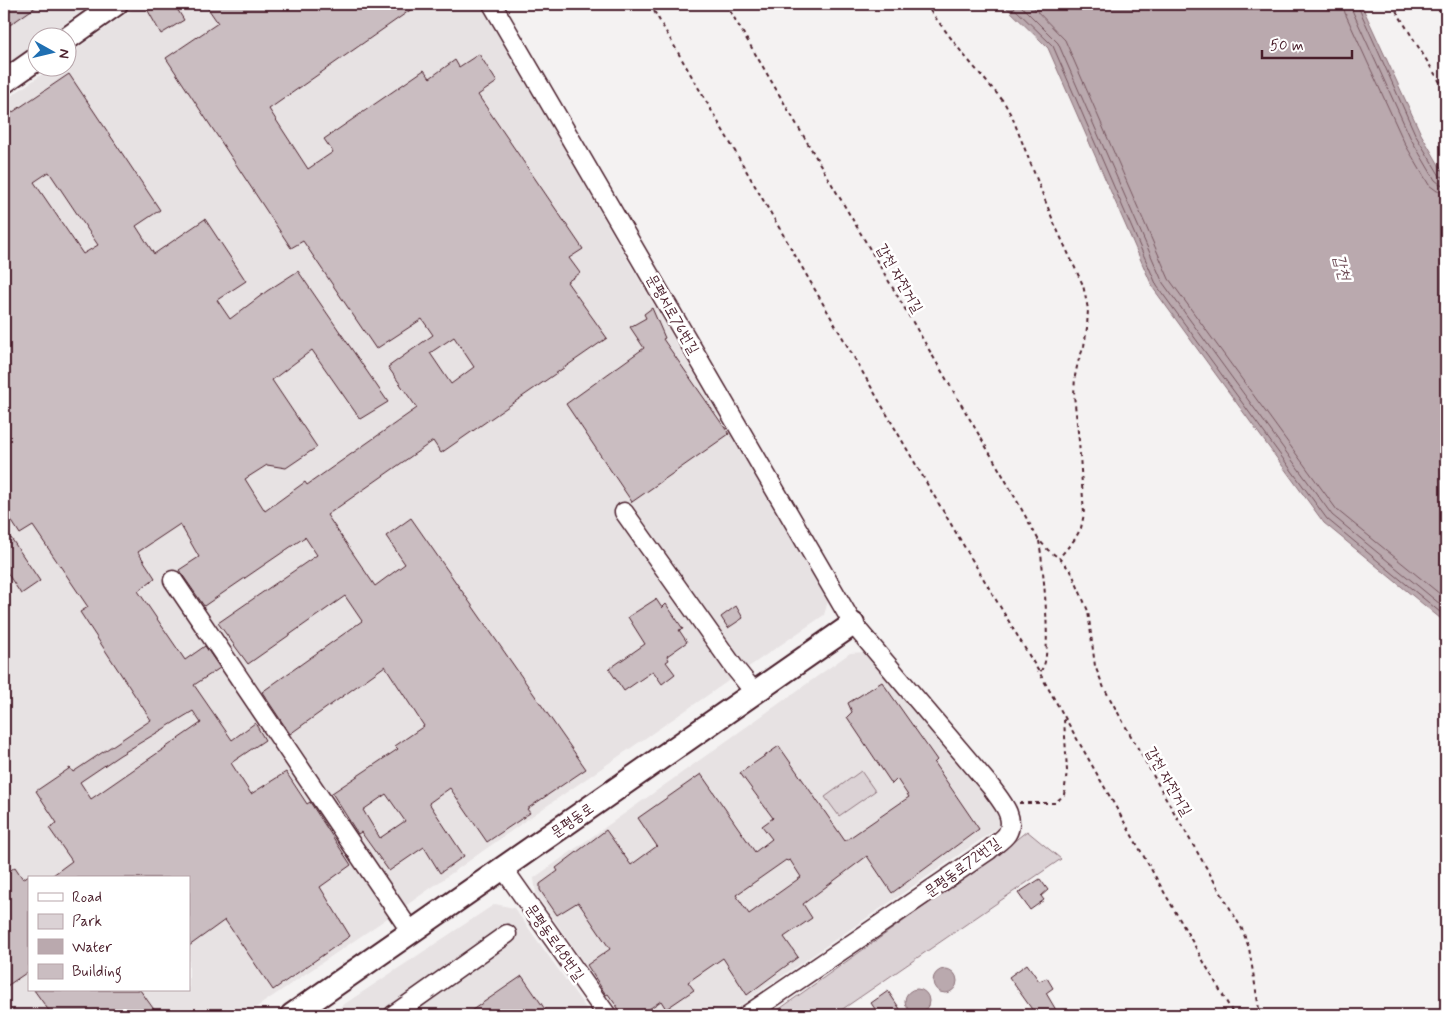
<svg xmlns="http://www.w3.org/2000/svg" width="1450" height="1019" font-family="Mynerve,'Poor Story',sans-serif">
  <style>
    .built { fill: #e7e2e3; fill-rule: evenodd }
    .green { fill: #dbd2d5; stroke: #927880 }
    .water { fill: #baa9ae; stroke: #8d727a }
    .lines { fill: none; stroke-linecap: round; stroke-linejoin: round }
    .shore { stroke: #77565f; stroke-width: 1 }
    .building { fill: #cabdc1; stroke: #4a1f2b; fill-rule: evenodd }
    .minor-casing { stroke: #4a1f2b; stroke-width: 21 }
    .major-casing { stroke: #4a1f2b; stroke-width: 26 }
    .path { stroke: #4a1f2b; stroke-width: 2; stroke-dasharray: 4 4; stroke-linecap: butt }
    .minor { stroke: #fff; stroke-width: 18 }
    .major { stroke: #fff; stroke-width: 22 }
    .labels { text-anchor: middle; stroke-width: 5; stroke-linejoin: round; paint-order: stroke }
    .street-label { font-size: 15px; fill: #4a1f2b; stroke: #fff }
    .water-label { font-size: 16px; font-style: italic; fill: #714f59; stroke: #fff }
  </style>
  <rect width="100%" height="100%" fill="#f4f2f2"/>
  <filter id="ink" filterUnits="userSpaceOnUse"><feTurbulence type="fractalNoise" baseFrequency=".02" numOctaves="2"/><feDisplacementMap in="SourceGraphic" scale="10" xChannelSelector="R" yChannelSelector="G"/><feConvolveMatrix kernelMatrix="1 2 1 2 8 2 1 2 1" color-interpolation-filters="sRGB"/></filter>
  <g filter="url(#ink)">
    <g class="built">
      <path d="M4 4H92L46 37 38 38 37 44 4 68Z"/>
      <path d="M140 4H482L626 257 828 601 824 615 535 814 404 907 176 571 163 579 389 917 245 1015H4V101L51 68H68V55ZM29 878H189V990H29Z"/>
      <path d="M865 652 956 754 1002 812V825L726 1015H620L536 894 534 878 850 653Z"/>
      <path d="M495 904 514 908 591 1015H328Z"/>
    </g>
    <g class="green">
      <path d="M861 771 875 791 839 816 825 797Z"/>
      <path d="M1027 831 1061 859 834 1015H771L998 854Z"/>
    </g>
    <g class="water">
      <path d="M1003 4H1361L1421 134 1446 177V623L1324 523 1153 288 1048 48Z"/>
      <circle cx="945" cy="981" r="12"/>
      <circle cx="917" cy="1001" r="12"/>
    </g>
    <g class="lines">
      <g class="shore">
        <path d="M1010 4 1053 46 1157 286 1327 519 1446 617"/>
        <path d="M1019 4 1058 43 1163 283 1332 515 1446 609"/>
        <path d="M1030 4 1065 40 1169 279 1337 510 1446 599"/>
        <path d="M1343 4 1345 13 1405 144 1429 185 1437 191 1446 192"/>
        <path d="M1350 4 1352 10 1411 139 1435 180 1440 184 1446 185"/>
        <path d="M1357 4 1416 136 1440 176 1446 178"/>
      </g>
    </g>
    <g class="building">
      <path d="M4 4H40L4 29Z"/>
      <path d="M155 4H174L184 20 161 34 147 9Z"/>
      <path d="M205 4H419L269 109 308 169 333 152 324 139 424 70 430 78 455 60 459 67 479 54 497 82 478 95 583 249 569 258 580 273 567 282 607 338 441 453 433 441 327 515 375 586 405 564 386 536 411 518 586 769 527 809 530 813 487 842 450 788 429 803 464 856 440 873 424 847 389 871 361 832 358 834 332 793 398 749 395 746 424 726 385 666 290 734 262 692 362 621 345 596 248 664 218 623 317 555 305 537 204 606 179 570 199 557 180 524 138 552 155 578 138 591 185 660 205 646 220 668 194 685 232 740 255 723 265 740 231 763 251 794 286 772 307 804 310 802 351 865 320 887 350 936 273 990 225 920 189 946V878H49L72 861 49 828 57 823 36 791 70 768 73 772 151 720 80 612 88 607 33 526 20 534 4 509V118L69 74 160 210 136 226 154 254 205 219 246 281 217 300 230 319 267 291 298 271 388 402 360 419 312 350 272 380 317 447 286 468 267 465 245 479 265 511 305 482 307 485 417 408 388 367 433 335 422 319 376 349 303 241 291 248 166 58 218 23ZM49 172 98 245 83 254 34 182ZM454 337 474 367 451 384 430 353ZM193 711 201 723 91 799 80 782 120 755ZM386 794 405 821 380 838 363 810Z"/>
      <path d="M652 308 665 338 663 339 729 434 632 502 566 404 644 348 630 327 646 318 644 314Z"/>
      <path d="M11 538 40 581 21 594 4 568V542Z"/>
      <path d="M656 599 662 608 666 604 683 629 679 630 687 642 667 656 669 660 666 662 675 674 662 684 653 671 624 691 609 669 645 644 628 617Z"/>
      <path d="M736 606 743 618 728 628 721 617Z"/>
      <path d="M882 682 937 760 934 763 979 829 892 893 867 856 803 904 812 918 784 937 798 957 747 995 723 958 688 982 694 990 666 1009 661 1001 640 1015H623L608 994 606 995 587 965 610 949 578 902 557 915 540 890V884L558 871 556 868 606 830 631 865 657 846 638 818 701 774 755 852 772 839 762 826 773 818 740 773 779 746 845 841 909 797 897 779 892 784 847 717 852 712 848 703ZM786 860 787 861 790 860 801 877 749 914 736 895Z"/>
      <path d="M15 867 23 879 29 875V971L4 988V875Z"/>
      <path d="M1040 879 1048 890 1041 896 1044 900 1030 910 1018 893Z"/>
      <path d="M1027 964 1039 981 1047 978 1053 988 1046 993 1056 1010 1047 1015H1036L1009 977Z"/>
      <path d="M522 976 549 1015H465Z"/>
      <path d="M34 990H140L158 1015H52Z"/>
      <path d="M888 991 904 1015H879L871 1003Z"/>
    </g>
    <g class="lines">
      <g class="minor-casing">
        <g id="minor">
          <path d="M492 4 853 624 991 787C1000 800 1017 817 1007 834 1003 840 994 845 989 850L747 1015"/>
          <path d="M624 512 734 667 755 693"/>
          <path d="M173 580 411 932"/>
          <path d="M503 868 607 1015"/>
          <path d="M393 1015 507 934"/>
        </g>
      </g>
      <g class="major-casing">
        <g id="major">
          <path d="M68 38 116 4"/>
          <path d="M4 82 38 58"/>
          <path d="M292 1015 853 624"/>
        </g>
      </g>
      <g class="path">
        <path d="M650 4 930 489 1039 672 1234 1015"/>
        <path d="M726 4 1002 474 1038 539 1048 550 1059 558 1071 571 1088 611 1095 666 1104 688 1171 807 1242 929 1249 948 1260 1015"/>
        <path d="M925 4 963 54 1004 102 1013 119 1054 223 1083 285 1088 309 1087 328 1084 346 1078 362 1075 376 1074 395 1079 441 1084 514 1081 528 1075 539 1059 558"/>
        <path d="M1392 4 1446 92"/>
        <path d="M1039 541C1043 562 1051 648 1044 665 1043 668 1042 669 1040 672"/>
        <path d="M1019 803H1055L1064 795 1067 771 1064 719"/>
      </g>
      <use href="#minor" class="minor"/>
      <use href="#major" class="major"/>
    </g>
  </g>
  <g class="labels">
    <g class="street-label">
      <text transform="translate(900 278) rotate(60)" y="5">갑천 자전거길</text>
      <text transform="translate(673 314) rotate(60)" y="5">문평서로76번길</text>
      <text transform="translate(1169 781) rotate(60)" y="5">갑천 자전거길</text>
      <text transform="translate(572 820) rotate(-35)" y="5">문평동로</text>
      <text transform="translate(962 867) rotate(-36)" y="5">문평동로72번길</text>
      <text transform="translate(555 942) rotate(55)" y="5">문평동로48번길</text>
    </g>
    <g class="water-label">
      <text transform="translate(1343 267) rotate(76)" y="6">갑천</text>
    </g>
  </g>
  <rect width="1450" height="1019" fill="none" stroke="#fff" stroke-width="20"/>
  <rect x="10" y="10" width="1430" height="999" fill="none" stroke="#4a1f2b" stroke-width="2" filter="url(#ink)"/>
  <rect x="28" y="876" width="162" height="115" fill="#ffffff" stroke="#b7a5aa"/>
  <rect x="38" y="893" width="25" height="8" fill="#ffffff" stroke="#b7a5aa"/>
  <text x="72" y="902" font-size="15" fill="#4a1f2b">Road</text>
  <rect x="38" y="914" width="25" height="15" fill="#dbd2d5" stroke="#b7a5aa"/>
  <text x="72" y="926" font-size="15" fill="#4a1f2b">Park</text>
  <rect x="38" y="939" width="25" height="15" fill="#baa9ae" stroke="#b7a5aa"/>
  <text x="72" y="952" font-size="15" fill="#4a1f2b">Water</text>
  <rect x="38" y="964" width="25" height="15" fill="#cabdc1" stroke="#b7a5aa"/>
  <text x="72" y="976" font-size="15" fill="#4a1f2b">Building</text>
  <g transform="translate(52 52) rotate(98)"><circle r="24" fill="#ffffff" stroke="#b7a5aa"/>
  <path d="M0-4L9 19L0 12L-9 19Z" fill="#1f6fb2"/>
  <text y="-8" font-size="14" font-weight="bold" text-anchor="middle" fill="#4a1f2b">N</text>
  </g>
  <path d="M1262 50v8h90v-8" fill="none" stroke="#4a1f2b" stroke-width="2.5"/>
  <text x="1270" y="50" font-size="15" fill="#4a1f2b" stroke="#ffffff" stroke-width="4" paint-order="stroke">50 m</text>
</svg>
